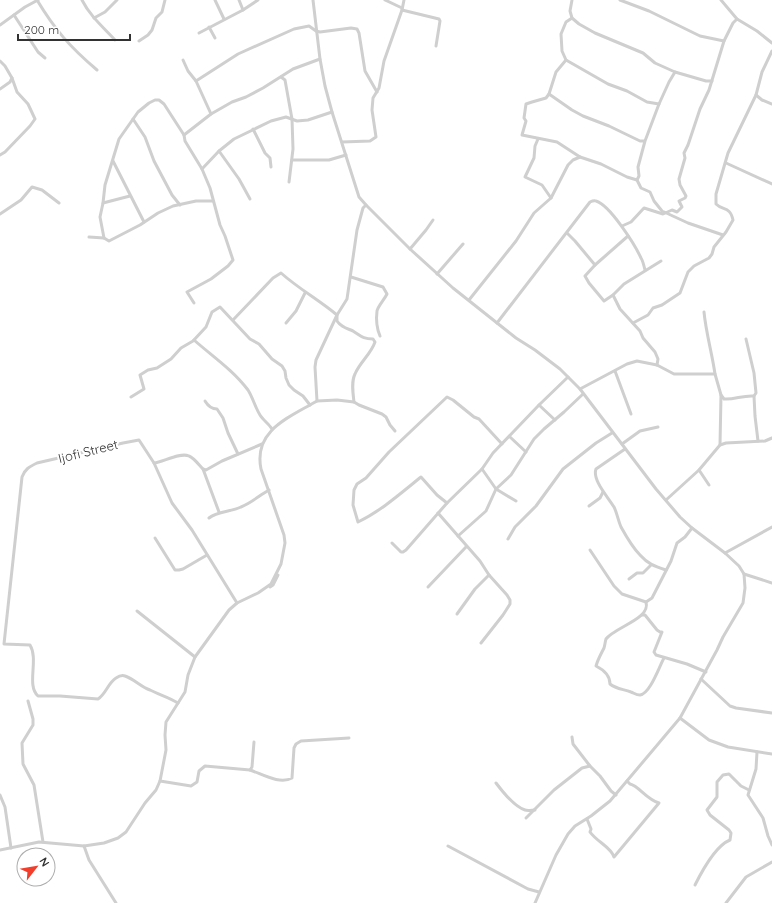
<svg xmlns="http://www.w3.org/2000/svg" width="772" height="903" font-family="Quicksand,sans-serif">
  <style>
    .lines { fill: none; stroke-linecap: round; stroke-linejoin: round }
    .minor { stroke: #cfcfcf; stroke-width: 3 }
    .labels { text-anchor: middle; stroke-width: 4; stroke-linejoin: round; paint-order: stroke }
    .street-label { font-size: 13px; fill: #323232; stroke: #fff }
  </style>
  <rect width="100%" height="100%" fill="#fff"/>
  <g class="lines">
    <g class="minor">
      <path d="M37 0C55 30 70 47 97 70"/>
      <path d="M82 0C90 16 103 27 115 40"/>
      <path d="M215 0 224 19"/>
      <path d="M239 0 243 10 258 0"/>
      <path d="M313 0 320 59 325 86 332 112 359 197 366 205 410 249 453 288 516 338 535 350 560 369 580 389 656 489 680 517 692 528 725 553 739 566 744 574 745 588 743 603 723 637 717 650 680 718 610 801 591 816 575 826 568 834 556 855 535 903"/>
      <path d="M385 0 402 8"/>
      <path d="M572 0 570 11 572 18 579 24 595 33 643 53 655 63 675 72 706 81H712"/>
      <path d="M620 0 649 11 700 36 724 41"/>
      <path d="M721 0 737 19 757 31 772 43"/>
      <path d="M402 10 439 19 440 21 436 46"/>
      <path d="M14 15 38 52 45 58"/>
      <path d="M94 18 105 12 117 0"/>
      <path d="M572 18 566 22 561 34 562 51 566 60 608 84 627 91 647 102 659 104"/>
      <path d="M0 25 25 7 38 0"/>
      <path d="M209 27 215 38"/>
      <path d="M199 33 243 10"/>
      <path d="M139 41 148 35 152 30 156 18 162 12 165 0"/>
      <path d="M183 60 188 71 196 81 211 114"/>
      <path d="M0 61 5 66 12 78 17 92 28 104 35 119 30 126 5 152 0 155"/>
      <path d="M281 77 285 80 292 119 293 149 289 182"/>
      <path d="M196 81 238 54 294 29 309 26 316 31 320 32 351 28 357 29 359 33 365 71 377 92"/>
      <path d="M0 89 10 82 12 78"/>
      <path d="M549 94 556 72 566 60"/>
      <path d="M756 95 762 100 772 104"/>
      <path d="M133 119 145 137 154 161 172 195 180 205"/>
      <path d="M253 129 265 153 270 158 271 167"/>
      <path d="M184 135 211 114 232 102 246 97 263 88 293 69 320 59"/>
      <path d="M538 139 535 146 534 158 525 177 542 185 551 198"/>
      <path d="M645 141H640L609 126 583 116 572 110 549 94 546 98 532 102 526 104 524 118 526 121 522 135 557 142 580 157 601 164 627 177 637 180 639 176 638 167 645 141 659 104 669 82 675 72"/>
      <path d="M342 142 370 141 376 137 372 110 373 98 379 88 384 61 402 10 404 0"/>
      <path d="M219 151 239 179 250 199"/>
      <path d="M292 160H329L346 155"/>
      <path d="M113 161 144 222"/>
      <path d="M726 163 772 184"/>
      <path d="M202 169 219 151 234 139 271 121 286 117 297 121 308 120 332 112"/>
      <path d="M637 180 641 188 650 192 654 201 662 211 688 223 723 235"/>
      <path d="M103 203 130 196"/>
      <path d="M0 214 21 200 32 187 42 190 59 203"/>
      <path d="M622 226 631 222 644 208 663 214 672 210 677 212 682 207 679 201 685 198 686 196 680 185 679 179 685 158 684 153 688 145 700 109 709 90 724 41 733 23 737 19"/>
      <path d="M567 233 575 241 595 265 585 276 589 283 604 301 613 295 620 309 640 331 643 338 655 352 658 359 657 365"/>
      <path d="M89 237 104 238 109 241 140 225 158 213 173 206 196 201H213"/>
      <path d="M104 238 100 217 103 203 105 185 119 139 138 112 149 103 155 100H159L164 104 184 135 185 141 202 169 210 188 220 225 225 236 233 260 228 266 211 279 187 292 194 303"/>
      <path d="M410 249 426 230 433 220"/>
      <path d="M595 265 628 236"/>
      <path d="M437 274 463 244"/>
      <path d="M351 277 383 287 387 294C384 300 378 306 377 311 376 319 377 329 380 336"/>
      <path d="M613 295 624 284 661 261"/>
      <path d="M469 300 516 241 534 213 551 198 568 165 573 160 580 157"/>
      <path d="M704 312C706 333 712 353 715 374"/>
      <path d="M233 320 273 278 281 273C299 289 319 300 337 315V321C341 327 346 328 353 331 361 336 363 339 373 339L375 342C371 354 360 362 355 374 351 382 353 393 354 402"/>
      <path d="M286 323 296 311 305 293"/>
      <path d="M497 323 590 202C592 201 594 200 596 201 610 205 635 245 641 258 643 261 644 266 645 270"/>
      <path d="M633 323 648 315 653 308 662 305 680 293 688 272 694 266 709 258 712 254 714 247 726 232 733 220C730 206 723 211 716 204V194L728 153 756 95 762 72 772 51"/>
      <path d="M746 339 754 373 756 393 754 396 755 416 758 441"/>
      <path d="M194 340C212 356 233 370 248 390 253 398 255 407 260 415 263 420 269 424 272 429"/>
      <path d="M615 371 631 414"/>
      <path d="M580 389 627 364 637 361 657 365 674 374H715L721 395 724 399C734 400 743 395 754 396"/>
      <path d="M131 397 144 389 140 375 148 370 157 368 171 359 181 348 193 341 206 327 212 312 220 307 250 339 259 344 272 359 282 366 285 371 286 378 289 385 294 390 303 396 310 405"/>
      <path d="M205 401C208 406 211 409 217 409L223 418 228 433 238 454"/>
      <path d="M317 401 337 400 354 402 359 405 382 414 386 417 390 425 395 431"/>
      <path d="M539 405 555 420"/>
      <path d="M510 437 526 452"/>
      <path d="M622 444 640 431 658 427"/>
      <path d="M720 445 721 395"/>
      <path d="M625 449 596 469C592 480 608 497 614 507 617 513 618 520 621 527 626 536 633 548 640 555 648 564 654 566 666 570"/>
      <path d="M154 463C163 462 180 452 189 456 194 458 199 465 203 469L206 470 222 461 262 444"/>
      <path d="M203 469 219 512"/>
      <path d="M482 469 496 489 516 501"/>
      <path d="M699 470 709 485"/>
      <path d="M666 500 699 470 720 445 726 443 765 441 772 438"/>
      <path d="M447 503 437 495 421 477C401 493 381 511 358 522L353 505 354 490 357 484 366 478 389 452 447 397 453 400 474 417 479 419 502 444"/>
      <path d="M589 506 600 498 603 492"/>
      <path d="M438 513 480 561 489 575 507 595 510 600V604L503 615 481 643"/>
      <path d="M209 518C217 511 231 512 241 507 251 503 260 495 269 490"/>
      <path d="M458 536 486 511 496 489 511 475 534 439 544 429 564 412 583 394"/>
      <path d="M155 538 175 570H179L183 569 207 555"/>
      <path d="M508 539 515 527 536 506 563 469 596 443 612 433"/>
      <path d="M392 543 401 552H403L406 550 447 503 482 469 493 453 539 405 568 377"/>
      <path d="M590 550 614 586 622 594 646 602 652 598 671 561 677 543 685 537 692 528"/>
      <path d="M725 553 772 527"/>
      <path d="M744 574 772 583"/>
      <path d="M629 579 637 573H643L651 565"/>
      <path d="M270 587 273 585 278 575"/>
      <path d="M428 587 466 547"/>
      <path d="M646 602C651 619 615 627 606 639 605 642 605 645 604 648 601 654 598 659 596 666 604 670 610 675 610 684 616 689 623 689 631 692 634 693 636 695 640 695 650 694 659 667 664 658"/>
      <path d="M137 611 195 657"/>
      <path d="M457 614 475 589 489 575"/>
      <path d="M642 615H645L657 630 660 632H662L654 652 656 655 687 664 706 672"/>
      <path d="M701 679 730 706 736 708 772 713"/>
      <path d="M28 701 33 719V725L22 743 23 764 34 785 43 842"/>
      <path d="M178 703C168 697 160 695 150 690 141 687 134 679 125 676 122 675 119 676 116 678 108 683 106 694 98 699L60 696H38C26 685 39 660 30 645L4 644 22 477C25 469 29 467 37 463L123 443 139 440 154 463 172 503 192 530 237 603"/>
      <path d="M680 718 709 740 728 747 772 754"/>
      <path d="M572 737 573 744 590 766 600 776 611 791 616 795"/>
      <path d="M757 752 756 769 748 795 763 818 768 836 772 845"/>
      <path d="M250 770C262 774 280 785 292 778L294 748 296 744 301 741 349 738"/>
      <path d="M160 781 191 786 197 782 199 771 205 766 250 770 252 767 254 742"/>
      <path d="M496 783C502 791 515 807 525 810 528 811 532 810 535 810"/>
      <path d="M0 795 5 807 11 848"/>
      <path d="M526 818 554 790 582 768 590 766"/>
      <path d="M587 819 591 829 590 832C597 842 611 847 614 857L659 803C646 799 639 786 630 784L627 781"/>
      <path d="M84 846 89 860 116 903"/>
      <path d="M448 846 528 889 539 892"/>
      <path d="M0 850 39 842 84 846 104 843 118 838 126 832 145 803 156 790 160 781 166 750 165 735 166 722 185 692 188 675 195 657 229 610 237 603 258 593 271 584 281 564 285 543 284 535 261 469C253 430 290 417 317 401L315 367 316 360 337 315 347 299 357 230 363 208 366 205"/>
      <path d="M695 885C702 871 715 846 730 840L731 833 729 830 710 815 707 810 717 797V782L723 775 729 774 741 786 749 790"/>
      <path d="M726 903 746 877 772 862"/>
    </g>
  </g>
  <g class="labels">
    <g class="street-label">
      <text transform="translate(88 451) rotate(-14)" y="5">Ijofi Street</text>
    </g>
  </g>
  <g transform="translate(36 867) rotate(59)"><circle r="19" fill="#ffffff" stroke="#adadad"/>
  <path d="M0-3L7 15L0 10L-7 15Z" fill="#f23e2b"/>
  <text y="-6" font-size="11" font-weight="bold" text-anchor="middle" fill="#323232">N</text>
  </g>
  <path d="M18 34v6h112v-6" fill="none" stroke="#323232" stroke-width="2"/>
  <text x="24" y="34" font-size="12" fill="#323232" stroke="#ffffff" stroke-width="3" paint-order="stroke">200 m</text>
</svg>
